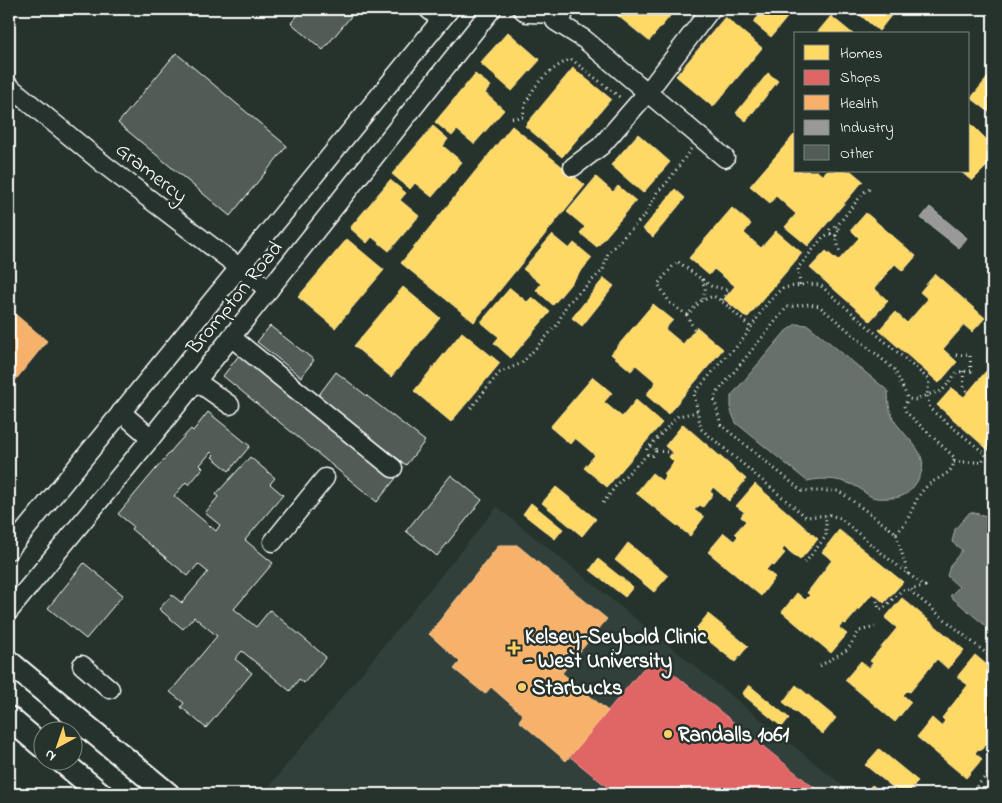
<svg xmlns="http://www.w3.org/2000/svg" width="1002" height="803" font-family="'Indie Flower',sans-serif">
  <style>
    .built { fill: #333f3a }
    .water { fill: #67706c; stroke: #a4a9a7 }
    .homes { fill: #ffd966; stroke: #ffe494 }
    .shops { fill: #e06666; stroke: #e99494 }
    .health { fill: #f6b26b; stroke: #f9c997 }
    .industry { fill: #999; stroke: #b8b8b8 }
    .building { fill: #515c57; stroke: #fff }
    .lines { fill: none; stroke-linecap: round; stroke-linejoin: round }
    .minor-casing { stroke: #fff; stroke-width: 21 }
    .major-casing { stroke: #fff; stroke-width: 26 }
    .path { stroke: #fff; stroke-width: 3; stroke-dasharray: 1 4; stroke-linecap: butt }
    .minor { stroke: #26332d; stroke-width: 18 }
    .major { stroke: #26332d; stroke-width: 22 }
    .poi-dot { fill: #ffd166; stroke: #26332d; stroke-width: 2 }
    .labels { text-anchor: middle; stroke-width: 5; stroke-linejoin: round; paint-order: stroke }
    .street-label { font-size: 21px; fill: #fff; stroke: #26332d }
    .poi-label { font-size: 21px; font-weight: bold; fill: #fff; stroke: #26332d; text-anchor: start }
  </style>
  <rect width="100%" height="100%" fill="#26332d"/>
  <filter id="ink" filterUnits="userSpaceOnUse"><feTurbulence type="fractalNoise" baseFrequency=".02" numOctaves="2"/><feDisplacementMap in="SourceGraphic" scale="10" xChannelSelector="R" yChannelSelector="G"/><feConvolveMatrix kernelMatrix="1 2 1 2 8 2 1 2 1" color-interpolation-filters="sRGB"/></filter>
  <g filter="url(#ink)">
    <path class="built" d="M497 507 853 794H263Z"/>
    <g class="water">
      <path d="M796 324 808 325 888 391C888 404 890 417 899 427 915 447 934 459 914 486 908 494 901 498 891 498 885 498 877 499 872 497 867 495 863 491 859 488 843 479 825 477 807 481L736 423 731 411V396L786 331Z"/>
      <path d="M993 509V632L950 596 959 587 947 576 950 566 962 550 952 542 955 529 970 512 987 516Z"/>
    </g>
    <g class="homes">
      <path d="M613 9H676L649 41 612 11Z"/>
      <path d="M750 9H794L771 37 753 22 759 16Z"/>
      <path d="M853 9H896L879 31Z"/>
      <path d="M831 16 853 34H816Z"/>
      <path d="M725 17 762 48 713 107 676 76Z"/>
      <path d="M508 32 540 60 512 91 480 63Z"/>
      <path d="M573 68 611 99 562 157 525 126Z"/>
      <path d="M993 71V115L971 98Z"/>
      <path d="M768 73 778 81 746 121 736 113Z"/>
      <path d="M475 74 491 86 485 93 504 110 474 144 457 130 452 136 435 122Z"/>
      <path d="M968 121 993 146V160L972 181 960 171H968Z"/>
      <path d="M433 126 448 139 443 146 462 162 432 197 415 183 410 189 392 174Z"/>
      <path d="M512 126 585 185 474 322 401 263Z"/>
      <path d="M638 134 670 162 643 193 611 165Z"/>
      <path d="M794 135 796 137V171H817L823 176 826 171H851L863 181 808 246 785 227 796 214 776 196 770 203 750 186Z"/>
      <path d="M596 177 613 192 618 186 636 201 597 247 580 233 585 227 567 212Z"/>
      <path d="M390 180 406 193 400 200 419 216 389 251 372 237 367 243 350 228Z"/>
      <path d="M675 189 685 198 653 237 643 229Z"/>
      <path d="M732 208 751 224 744 233 761 248 776 231 802 253 747 318 724 299 735 286 714 269 709 275 689 258Z"/>
      <path d="M866 213 916 256 903 271 895 264 874 288 888 301 870 321 810 268 826 251 838 261 859 238 851 230Z"/>
      <path d="M552 235 569 249 574 243 592 258 553 305 536 290 541 284 523 269Z"/>
      <path d="M347 239 384 270 335 328 298 297Z"/>
      <path d="M935 274 985 318 972 332 964 325 943 349 957 362 939 383 879 330 895 312 907 323 928 299 920 292Z"/>
      <path d="M604 278 614 286 582 326 572 318Z"/>
      <path d="M403 287 440 318 391 377 354 346Z"/>
      <path d="M510 288 527 302 532 297 550 312 511 358 494 343 499 337 481 322Z"/>
      <path d="M653 304 673 320 665 329 683 344 697 327 723 349 668 414 646 395 656 382 636 365 631 371 611 354Z"/>
      <path d="M462 332 500 363 451 422 414 391Z"/>
      <path d="M993 363V454L937 405 952 388 964 397Z"/>
      <path d="M593 377 612 393 604 402 622 417 636 400 662 423 607 487 584 468 595 455 575 438 570 444 550 427Z"/>
      <path d="M683 424 746 479 729 501 713 487 710 492 713 494 703 507 700 505 694 510 704 517 690 536 636 493 652 473 662 481 666 476 664 474 674 462 669 457 671 454 675 455 665 446Z"/>
      <path d="M755 484 818 539 800 560 784 547 782 551 785 553 774 566 771 564 766 570 775 577 761 596 708 552 724 533 734 541 738 536 735 533 746 521 741 517 743 513 747 514 736 506Z"/>
      <path d="M556 487 596 519 582 536 542 503Z"/>
      <path d="M531 503 563 529 555 539 523 514Z"/>
      <path d="M839 530 903 582 884 603 873 593 846 624 843 623 839 628 847 634 831 653 782 612 797 593 805 600 810 595 807 593 832 560 822 552Z"/>
      <path d="M628 543 668 576 654 592 615 560Z"/>
      <path d="M598 559 633 587 625 597 590 570Z"/>
      <path d="M902 598 964 650 948 669 937 659 910 692 907 691 903 695 911 702 895 722 845 680 861 661 869 668 873 663 870 661 897 628 885 618Z"/>
      <path d="M708 614 748 646 735 662 695 630Z"/>
      <path d="M975 655 993 670V736L981 750 978 749 975 753 982 759 966 778 917 737 932 718 941 726 945 721 942 718 968 685 957 677Z"/>
      <path d="M749 685 789 718 782 727 742 694Z"/>
      <path d="M796 685 836 718 823 734 783 702Z"/>
      <path d="M879 749 918 781 907 794H901L865 765Z"/>
      <path d="M872 785 884 794H864Z"/>
    </g>
    <path class="shops" d="M653 657 822 794H616L569 756Z"/>
    <g class="health">
      <path d="M9 309 47 341 9 388Z"/>
      <path d="M499 545H517L607 619 562 673 608 711 566 761 519 721 523 715 491 687 485 694 454 669 460 662 429 634Z"/>
    </g>
    <path class="industry" d="M930 207 967 238 959 248 921 218Z"/>
    <g class="building">
      <path d="M303 9H357L323 50 291 23Z"/>
      <path d="M176 53 287 146 230 216 118 123Z"/>
      <path d="M270 326 314 360 301 377 257 342Z"/>
      <path d="M240 354 396 478 377 502 223 376Z"/>
      <path d="M336 372 425 441 406 465 318 396Z"/>
      <path d="M208 412 250 446 229 471 212 457 214 455 211 452 200 465 203 468 189 485 186 482 174 496 216 531 220 525 205 513 218 497 216 494 250 457 275 478 270 484 283 495 245 540 273 563 234 609 256 627 270 610 326 657 304 683 299 679 290 691 242 651 235 659 252 673 206 728 181 707 184 703 170 692 217 636 194 617 183 629 159 609 172 595 182 603 208 572 198 564 188 576 131 529 133 526 118 514 177 444 191 429 193 431Z"/>
      <path d="M451 475 482 500 437 556 406 531Z"/>
      <path d="M84 563 123 595 86 639 48 608Z"/>
    </g>
    <g class="lines">
      <g class="minor-casing">
        <g id="minor">
          <path d="M428 9 441 20"/>
          <path d="M522 9 527 13 560 14 563 16"/>
          <path d="M553 14 555 21 584 39 725 158"/>
          <path d="M9 86 106 166 269 290"/>
          <path d="M573 167 601 146 647 93 711 9"/>
          <path d="M231 337 393 468"/>
          <path d="M196 381 230 405"/>
          <path d="M121 412 151 438"/>
          <path d="M273 542 325 478"/>
          <path d="M9 550 450 9"/>
          <path d="M9 611 151 438 492 9"/>
          <path d="M82 665 110 689"/>
        </g>
      </g>
      <g class="major-casing">
        <g id="major">
          <path d="M9 662 168 794"/>
          <path d="M9 718 42 746"/>
          <path d="M60 760 101 794"/>
        </g>
      </g>
      <g class="path">
        <path d="M512 118 523 117C526 90 548 69 571 59L622 99"/>
        <circle cx="834" cy="231" r="4.5"/>
        <path d="M836 227 864 192 873 187"/>
        <path d="M836 235 840 254"/>
        <path d="M702 279 705 289 703 299"/>
        <path d="M800 285 798 268 823 237 831 233"/>
        <path d="M687 315 670 303 658 284 677 261 711 286 729 290 722 300"/>
        <path d="M694 329 687 315 701 301 713 296C728 303 738 318 752 328"/>
        <path d="M956 355H970L971 371 957 372 942 391 927 395 930 409 993 460"/>
        <path d="M963 371 964 387 967 391"/>
        <path d="M471 408 499 373 522 363 557 325 567 304 603 270 608 253 646 214 657 192 666 184 691 149"/>
        <path d="M650 446 678 416 697 412"/>
        <circle cx="651" cy="451" r="4.5"/>
        <path d="M656 451 668 452"/>
        <path d="M954 462H982L985 455"/>
        <path d="M603 503 618 483 648 454"/>
        <path d="M896 533C912 521 912 500 926 487 937 476 955 476 954 457L906 412 904 406 908 399"/>
        <path d="M805 563 826 536V515"/>
        <path d="M908 574 896 533 839 491H802L721 425 714 398 716 394 787 307 809 304 819 306 895 370 908 399 916 400 927 395 929 382 927 378 820 285 807 284 783 288C759 305 751 338 726 356L694 394 701 429 806 517 830 515 840 518C868 542 895 565 925 586L911 589 914 594 993 659"/>
        <path d="M877 601 879 609H883L902 590 911 589"/>
        <path d="M820 666 848 649 859 631 875 627"/>
        <path d="M970 794 993 768"/>
      </g>
      <use href="#minor" class="minor"/>
      <use href="#major" class="major"/>
    </g>
  </g>
  <g class="poi-dot">
    <path d="M511.5 640.5h5v5h5v5h-5v5h-5v-5h-5v-5h5z"/>
    <circle cx="522" cy="687" r="5"/>
    <circle cx="668" cy="734" r="5"/>
  </g>
  <g class="labels">
    <g class="street-label">
      <text transform="translate(152 172) rotate(38)" y="7">Gramercy</text>
      <text transform="translate(234 297) rotate(-51)" y="7">Brompton Road</text>
    </g>
    <g class="poi-label">
      <text x="525" y="643">Kelsey-Seybold Clinic<tspan x="525" dy="24">- West University</tspan></text>
      <text x="532" y="694">Starbucks</text>
      <text x="678" y="741">Randalls 1061</text>
    </g>
  </g>
  <rect width="1002" height="803" fill="none" stroke="#26332d" stroke-width="30"/>
  <rect x="15" y="15" width="972" height="773" fill="none" stroke="#fff" stroke-width="2" filter="url(#ink)"/>
  <rect x="794" y="32" width="175" height="140" fill="#26332d" stroke="#7d8581"/>
  <rect x="804" y="45" width="25" height="15" fill="#ffd966" stroke="#7d8581"/>
  <text x="840" y="58" font-size="15" fill="#ffffff">Homes</text>
  <rect x="804" y="70" width="25" height="15" fill="#e06666" stroke="#7d8581"/>
  <text x="840" y="82" font-size="15" fill="#ffffff">Shops</text>
  <rect x="804" y="95" width="25" height="15" fill="#f6b26b" stroke="#7d8581"/>
  <text x="840" y="108" font-size="15" fill="#ffffff">Health</text>
  <rect x="804" y="120" width="25" height="15" fill="#999999" stroke="#7d8581"/>
  <text x="840" y="132" font-size="15" fill="#ffffff">Industry</text>
  <rect x="804" y="145" width="25" height="15" fill="#515c57" stroke="#7d8581"/>
  <text x="840" y="158" font-size="15" fill="#ffffff">Other</text>
  <g transform="translate(58 746) rotate(220)"><circle r="24" fill="#26332d" stroke="#7d8581"/>
  <path d="M0-4L9 19L0 12L-9 19Z" fill="#ffd166"/>
  <text y="-8" font-size="14" font-weight="bold" text-anchor="middle" fill="#ffffff">N</text>
  </g>
</svg>
